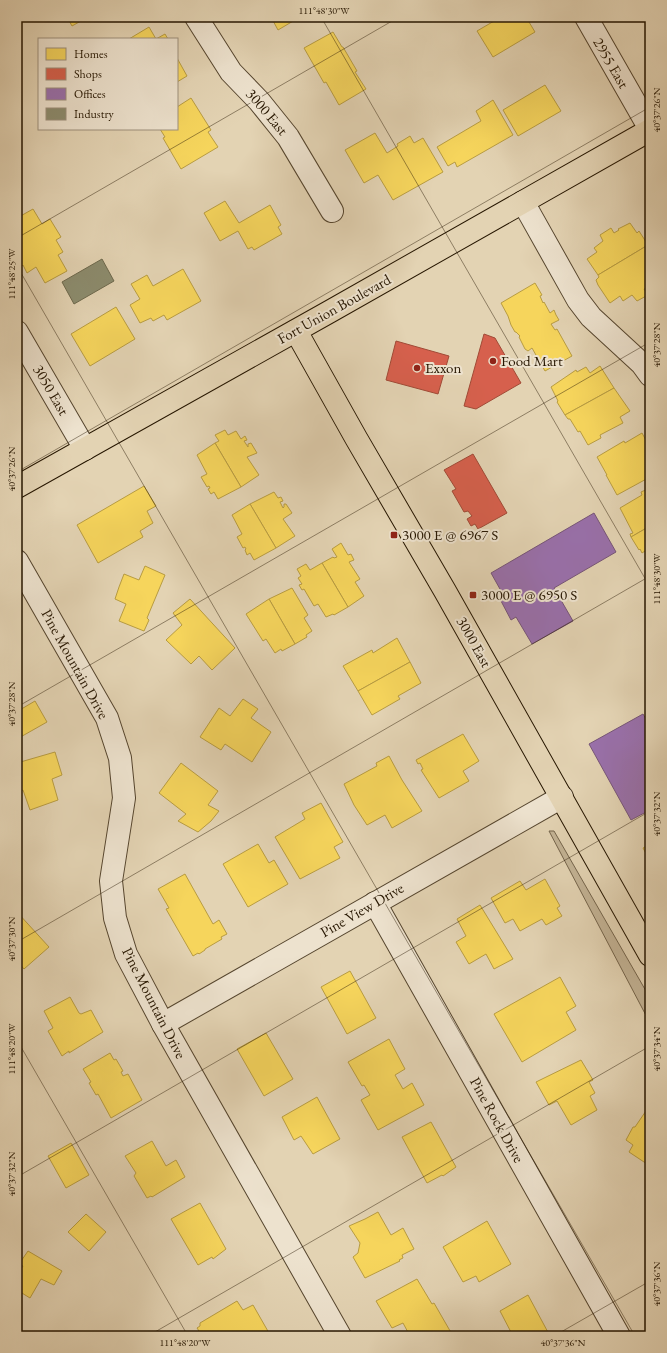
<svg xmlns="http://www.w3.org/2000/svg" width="667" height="1353" font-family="'EB Garamond',serif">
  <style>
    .green { fill: #c3b395; stroke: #74644b }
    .homes { fill: #f6d55c; stroke: #b89c41 }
    .shops { fill: #d6604d; stroke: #a14a36 }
    .offices { fill: #9970ab; stroke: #765578 }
    .industry { fill: #8c8c6e; stroke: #6d694d }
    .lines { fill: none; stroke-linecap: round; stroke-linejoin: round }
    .minor-casing { stroke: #55452e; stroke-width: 24 }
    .major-casing { stroke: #261601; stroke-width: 24 }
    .minor { stroke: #ede2ce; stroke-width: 22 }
    .major { stroke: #e3d3b3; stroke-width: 22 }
    .ticks { fill: none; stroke: #261601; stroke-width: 1; stroke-opacity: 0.45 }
    .poi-dot { fill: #8f2418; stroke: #ede2ce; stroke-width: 1.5 }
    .labels { text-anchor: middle; stroke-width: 4; stroke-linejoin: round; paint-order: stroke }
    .street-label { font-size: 15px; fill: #261601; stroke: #ede2ce }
    .poi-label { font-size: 15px; fill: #261601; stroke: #ede2ce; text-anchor: start }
    .neatline { fill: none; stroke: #261601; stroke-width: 1.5 }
    .ticks-label { font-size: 10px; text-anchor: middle; fill: #261601 }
  </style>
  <rect width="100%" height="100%" fill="#e3d3b3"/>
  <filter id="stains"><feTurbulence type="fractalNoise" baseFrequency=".005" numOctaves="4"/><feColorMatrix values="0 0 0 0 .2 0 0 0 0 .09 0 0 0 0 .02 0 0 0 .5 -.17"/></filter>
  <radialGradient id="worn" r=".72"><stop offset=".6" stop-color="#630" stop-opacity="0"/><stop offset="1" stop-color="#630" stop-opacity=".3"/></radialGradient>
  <path class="green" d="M549 831H554L650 998V1023Z"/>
  <g class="homes">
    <path d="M67 17H88L72 26Z"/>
    <path d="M271 17H300L278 30Z"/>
    <path d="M501 17H526L535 32 493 57 477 31Z"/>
    <path d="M149 27 156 39H129Z"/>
    <path d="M333 32 342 47H343L357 71 355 72 366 89 339 105 326 82 324 83 304 48Z"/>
    <path d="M165 34 168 39H156Z"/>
    <path d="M177 58 187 76 177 82Z"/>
    <path d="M545 85 561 111 518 136 503 110Z"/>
    <path d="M191 98 211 130 208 132 218 147 181 169 163 138 165 137 160 129H177V107Z"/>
    <path d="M493 100 513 135 457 167 455 162 448 166 437 147 481 121 476 111Z"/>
    <path d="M375 133 387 153 398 146 397 144 410 136 414 143 423 138 443 172 393 200 378 175 364 183 345 150Z"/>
    <path d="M225 201 239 223 270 205 281 225 278 227 282 234 254 250 252 247 248 249 238 231 220 241 204 213Z"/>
    <path d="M33 209 42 224 50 219 61 237 56 240 63 252 58 255 67 271 45 283 36 267 27 273 23 265 21 267 17 259V218Z"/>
    <path d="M630 223 637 233 639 231 648 245 598 275 587 259 597 252 594 248 603 241 600 235 611 228 614 233 619 230 618 229Z"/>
    <path d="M648 245 650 249V286L644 289 648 295 637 301 632 295 623 301 620 296 610 303 598 285 596 280 599 277 598 275Z"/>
    <path d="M183 269 201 301 167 320 164 315 153 321 151 318 140 323 130 305 140 299 131 284 147 275 153 286Z"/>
    <path d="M535 283 542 295 540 296 543 303 544 302 550 313 554 310 556 315 559 320 551 324 555 330 557 329 572 356 545 371 532 348 528 351 525 349 519 337 520 336 516 332H515L511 325 508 316 501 303Z"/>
    <path d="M116 307 135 339 90 366 71 334Z"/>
    <path d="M600 366 614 388 565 415 557 402 558 401 551 387 576 370 577 372 586 367 590 373Z"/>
    <path d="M614 388 630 411 620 417 623 423 600 435 601 438 588 445 580 431 578 432 570 419H568L565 415Z"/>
    <path d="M225 430 228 435 236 431 241 439 245 436 247 440 244 441 248 447V444L251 443 257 453 247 457 259 475 241 487 215 443 219 441 215 435Z"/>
    <path d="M642 433 648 444H650V477L617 495 606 475H607L597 457 624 441 625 443Z"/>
    <path d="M215 443 241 487 218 499 214 492 211 494 208 489 210 488 209 486 207 487 201 477 207 474 197 455Z"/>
    <path d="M144 486 156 506 147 511 153 523 140 531 143 537 98 563 77 525Z"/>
    <path d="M650 488V526L631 537 630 534 633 533 620 508 642 495 641 492Z"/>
    <path d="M274 492 278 498 281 497 283 501 280 502 283 508 284 507V504H286L292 513 283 519 295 536 276 548 250 504Z"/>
    <path d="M250 504 276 548 254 560 250 553 247 555 245 550 246 549 245 547 243 548 237 537 242 534 232 515Z"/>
    <path d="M650 526V560L645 551 642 553 640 549 639 550 631 537Z"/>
    <path d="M341 543 348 555 351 554 354 560 349 562 360 579 355 582 364 596 348 607 322 563 333 557 334 558 337 557 332 549Z"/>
    <path d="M322 563 348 607 334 615 333 614 326 617 318 604 314 606 304 589 302 590 299 585 302 584 298 578 301 576 297 569 306 564 310 570Z"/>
    <path d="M145 566 165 575 147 618 149 620 144 631 119 621 126 604 115 599 119 587 124 574 139 580Z"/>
    <path d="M292 588 308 615 304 618 312 631 306 635 307 637 295 644 269 599Z"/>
    <path d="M190 599 235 648 212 670 199 656 191 664 166 640 182 625 173 613Z"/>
    <path d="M269 599 295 644 282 651 281 649 275 653 266 639 263 641 246 614Z"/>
    <path d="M397 638 410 662 358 691 343 666 372 650 373 653Z"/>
    <path d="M410 662 421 683 398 696 400 699 372 715 358 691Z"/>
    <path d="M243 699 258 709 251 718 271 732 252 762 225 744 221 750 200 737 219 708 230 716Z"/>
    <path d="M35 701 47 722 17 739V710L18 711Z"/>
    <path d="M463 734 479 761 463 771 469 781 439 798 421 770 423 769 420 763 418 764 416 760Z"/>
    <path d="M55 752 62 775 52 779 58 800 30 810 23 790 20 792 17 786V763Z"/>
    <path d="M389 756 402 780 422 811 392 828 385 815 367 825 354 805 344 784 377 766 376 763Z"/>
    <path d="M181 763 218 791 208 805 219 811 211 821 198 832 178 821 186 814 159 793Z"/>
    <path d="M321 803 343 842 334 847 340 858 300 879 275 837 305 819 302 813Z"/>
    <path d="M258 844 269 863 274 860 288 884 248 907 223 864Z"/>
    <path d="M650 844V861L643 848Z"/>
    <path d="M185 874 213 924 219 920 227 934 221 937 222 939 205 949V950L199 954 198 953 193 956 166 909 169 908 158 889Z"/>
    <path d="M545 879 560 906 557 908 562 916 546 925 542 919 520 931 513 919 505 923 491 898 520 881 526 890Z"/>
    <path d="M480 905 513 959 494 969 486 954 469 964 456 942 466 936 457 919Z"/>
    <path d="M17 912 49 947 24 969 17 961Z"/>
    <path d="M350 971 376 1018 347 1034 321 987Z"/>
    <path d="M560 977 576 1006 566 1012 576 1030 522 1062 494 1014Z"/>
    <path d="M70 997 79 1013 81 1014 91 1010 103 1032 69 1053V1051L62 1056 48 1031 53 1028 44 1011Z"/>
    <path d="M266 1033 293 1079 264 1096 237 1049Z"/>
    <path d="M389 1039 405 1069 395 1075 403 1089 412 1083 424 1105 378 1130 361 1100 370 1095 364 1085 362 1086 348 1062Z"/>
    <path d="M110 1053 114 1060 116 1059 123 1071 121 1072 123 1076 128 1074 142 1100 111 1118 98 1094 96 1095 89 1083 91 1082 83 1069Z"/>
    <path d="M581 1060 593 1080 589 1082 595 1093 590 1096 597 1110 571 1125 557 1101 549 1105 536 1082Z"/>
    <path d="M317 1097 340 1139 313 1154 301 1136 294 1140 282 1117Z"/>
    <path d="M650 1105V1166L629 1152 633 1145 626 1140 633 1127H635Z"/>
    <path d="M431 1122 456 1167 443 1176 442 1175 427 1183 402 1137Z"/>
    <path d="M152 1141 166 1166 176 1160 185 1177 152 1197 151 1196 147 1198 134 1176 136 1173 125 1156Z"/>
    <path d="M71 1143 89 1175 66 1188 48 1156Z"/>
    <path d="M200 1203 226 1249 213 1259 212 1257 198 1265 171 1219Z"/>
    <path d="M378 1212 391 1235 403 1228 414 1249 402 1255 403 1258 399 1260 400 1261 365 1278 353 1257 358 1253 360 1243 349 1226 365 1219Z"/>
    <path d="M86 1214 106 1232 89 1251 68 1232Z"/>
    <path d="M487 1221 511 1264 479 1282 476 1276 463 1282 443 1247Z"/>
    <path d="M28 1251 62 1271 54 1285 41 1279 30 1298 17 1290V1275L23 1266 19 1264Z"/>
    <path d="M417 1279 432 1304 434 1303 453 1336H410L403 1323 392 1328 376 1301Z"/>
    <path d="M528 1295 550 1336H513L500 1311Z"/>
    <path d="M237 1301 243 1310 253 1305 269 1333 264 1336H205L203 1333 201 1334 197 1328 200 1326V1323Z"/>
  </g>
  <g class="shops">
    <path d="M484 334 495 338 521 383 476 409 464 406Z"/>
    <path d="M396 341 449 356 438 394 386 380Z"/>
    <path d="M473 454 507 513 478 529 475 524 471 526 467 519 472 516 468 511 464 512 452 491 456 489 444 470Z"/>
  </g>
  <g class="offices">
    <path d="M594 513 616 552 554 588 573 621 532 644 516 617 511 620 501 601 505 598 491 573Z"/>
    <path d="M643 714 650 726V810L631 820 589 744Z"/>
  </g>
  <path class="industry" d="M102 259 114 281 74 304 62 282Z"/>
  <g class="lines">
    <g class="minor-casing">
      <g id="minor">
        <path d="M196 17 231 72 259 101 288 137 332 211"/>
        <path d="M586 17 650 129"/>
        <path d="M523 202 578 300 591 317 642 364 650 375"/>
        <path d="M17 332 85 449"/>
        <path d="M17 561 107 718 120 758 124 798 111 881 115 918 126 954 163 1024 340 1336"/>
        <path d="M375 903 619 1336"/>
        <path d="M163 1024 562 797"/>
      </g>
    </g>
    <g class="major-casing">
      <g id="major">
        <path d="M296 331 356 438 445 591 650 955"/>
        <path d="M17 487 329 312 650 130"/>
      </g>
    </g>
    <use href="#minor" class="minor"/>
    <use href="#major" class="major"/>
  </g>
  <path class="ticks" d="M321 17 650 587M17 238 399 17M17 266 635 1336M17 472 650 107M17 707 650 342M17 942 650 576M17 1040 188 1336M17 1177 650 811M148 1336 650 1046M554 1336 650 1281"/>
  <g class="poi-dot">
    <circle cx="493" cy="361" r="4"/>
    <circle cx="417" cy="368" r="4"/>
    <rect x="390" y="531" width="8" height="8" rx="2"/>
    <rect x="469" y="591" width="8" height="8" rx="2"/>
  </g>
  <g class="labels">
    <g class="street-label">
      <text transform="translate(611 63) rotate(60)" y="5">2955 East</text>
      <text transform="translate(267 112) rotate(50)" y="5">3000 East</text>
      <text transform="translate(334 309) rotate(-29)" y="5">Fort Union Boulevard</text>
      <text transform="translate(51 390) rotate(60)" y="5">3050 East</text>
      <text transform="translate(474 642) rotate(61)" y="5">3000 East</text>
      <text transform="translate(75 664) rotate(61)" y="5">Pine Mountain Drive</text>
      <text transform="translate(362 910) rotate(-30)" y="5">Pine View Drive</text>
      <text transform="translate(154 1003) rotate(63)" y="5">Pine Mountain Drive</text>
      <text transform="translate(497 1120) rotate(61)" y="5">Pine Rock Drive</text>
    </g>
    <g class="poi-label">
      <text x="501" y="366">Food Mart</text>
      <text x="425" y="373">Exxon</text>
      <text x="402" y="540">3000 E @ 6967 S</text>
      <text x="481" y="600">3000 E @ 6950 S</text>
    </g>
  </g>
  <rect width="667" height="1353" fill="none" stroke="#e3d3b3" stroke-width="44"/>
  <rect x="38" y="38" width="140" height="92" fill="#ede2ce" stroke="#9d907c"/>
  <rect x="46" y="48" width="20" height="12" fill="#f6d55c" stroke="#9d907c"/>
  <text x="74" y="58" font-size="12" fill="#261601">Homes</text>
  <rect x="46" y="68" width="20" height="12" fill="#d6604d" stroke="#9d907c"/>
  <text x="74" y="78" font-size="12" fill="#261601">Shops</text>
  <rect x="46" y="88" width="20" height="12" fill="#9970ab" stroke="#9d907c"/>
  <text x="74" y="98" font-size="12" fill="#261601">Offices</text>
  <rect x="46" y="108" width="20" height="12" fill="#8c8c6e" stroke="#9d907c"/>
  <text x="74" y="118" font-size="12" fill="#261601">Industry</text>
  <rect x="22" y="22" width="623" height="1309" class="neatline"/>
  <g class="ticks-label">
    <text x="324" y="14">111°48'30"W</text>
    <text transform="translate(656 110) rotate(-90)" y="4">40°37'26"N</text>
    <text transform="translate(11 274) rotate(-90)" y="4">111°48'25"W</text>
    <text transform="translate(656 345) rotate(-90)" y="4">40°37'28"N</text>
    <text transform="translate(11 469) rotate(-90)" y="4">40°37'26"N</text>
    <text transform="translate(656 579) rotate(-90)" y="4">111°48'30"W</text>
    <text transform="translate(11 704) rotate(-90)" y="4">40°37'28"N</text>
    <text transform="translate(656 814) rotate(-90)" y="4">40°37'32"N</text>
    <text transform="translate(11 939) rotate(-90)" y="4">40°37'30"N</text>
    <text transform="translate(11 1049) rotate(-90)" y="4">111°48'20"W</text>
    <text transform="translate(656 1049) rotate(-90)" y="4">40°37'34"N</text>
    <text transform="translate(11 1174) rotate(-90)" y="4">40°37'32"N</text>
    <text transform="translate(656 1284) rotate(-90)" y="4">40°37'36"N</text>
    <text x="185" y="1346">111°48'20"W</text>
    <text x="563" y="1346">40°37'36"N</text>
  </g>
  <rect width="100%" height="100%" filter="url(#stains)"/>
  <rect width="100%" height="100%" fill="url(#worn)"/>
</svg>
